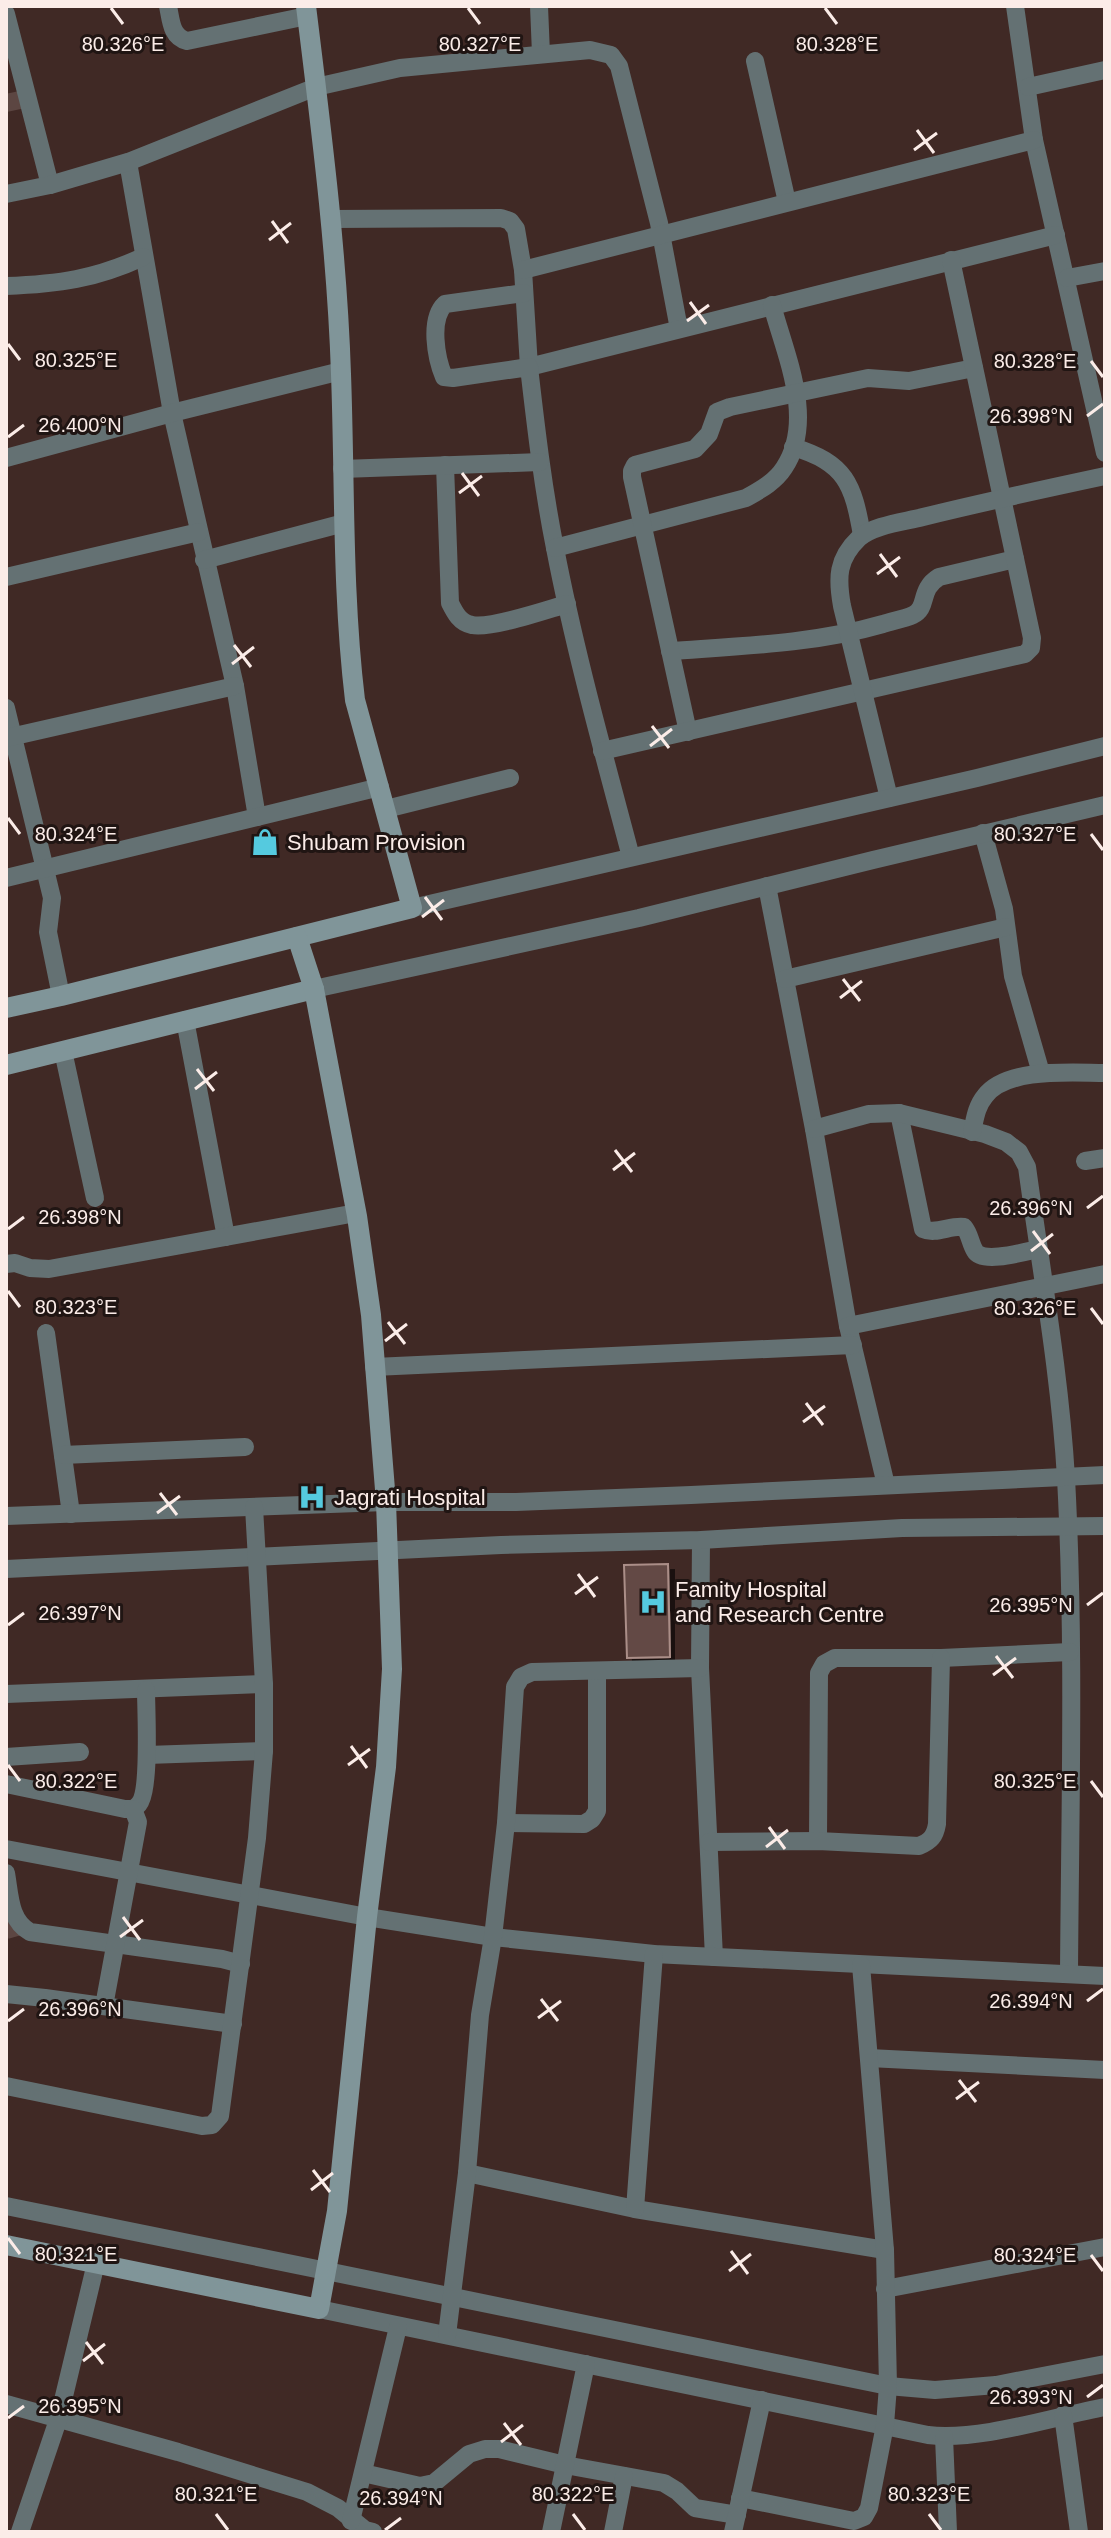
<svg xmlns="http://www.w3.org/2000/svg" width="1111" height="2538" font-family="Helvetica,sans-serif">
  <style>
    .building { fill: #634a45; stroke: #ab8e88; stroke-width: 2; filter: url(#shadow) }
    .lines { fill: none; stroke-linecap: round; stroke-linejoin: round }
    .street-tunnel { stroke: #5c4642; stroke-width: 18; stroke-dasharray: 18 9; stroke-linecap: butt }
    .street { stroke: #647173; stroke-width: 18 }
    .secondary { stroke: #809599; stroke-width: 20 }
    .ticks { fill: none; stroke: #fbece8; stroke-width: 3 }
    .labels { text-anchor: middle; stroke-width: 6; stroke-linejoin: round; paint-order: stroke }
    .poi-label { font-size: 22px; fill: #fbece8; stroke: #201513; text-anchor: start }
    .ticks-label { font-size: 20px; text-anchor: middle; fill: #fbece8; stroke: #201513; stroke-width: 6; stroke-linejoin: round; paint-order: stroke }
  </style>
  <defs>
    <filter id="shadow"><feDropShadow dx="6" dy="6" stdDeviation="0" flood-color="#0009"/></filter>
  </defs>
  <rect width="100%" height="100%" fill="#402925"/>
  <path class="building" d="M668 1564 670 1657 627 1658 624 1565Z"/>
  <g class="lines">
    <g class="street-tunnel">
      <path d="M6 103 29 98"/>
      <path d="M6 1930 20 1926"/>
    </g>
    <g class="street">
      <path d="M168 6C171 20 171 37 187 41L307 16"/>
      <path d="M539 6 541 54"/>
      <path d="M1015 6 1034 140 1105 453"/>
      <path d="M6 14 50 185"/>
      <path d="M755 61 787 202"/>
      <path d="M1028 87 1105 70"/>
      <path d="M128 162 172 413 235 686 257 817"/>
      <path d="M6 194 50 185 128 162 316 87 400 68 590 50 611 55 619 66 659 223 679 329"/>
      <path d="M332 219 501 218 510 221 516 229 523 270 529 367 1056 235"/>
      <path d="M523 270 1034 140"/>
      <path d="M1067 278 1105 271"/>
      <path d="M6 286C59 284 95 279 143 257"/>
      <path d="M524 293 445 304C429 319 436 358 444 377L453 378 529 367C536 428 543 488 555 548 575 652 604 755 631 857"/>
      <path d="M793 447C846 463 853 484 862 535"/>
      <path d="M6 458 172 413 341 371"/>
      <path d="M445 465 450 603C455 613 460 623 472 625 491 629 546 610 567 604"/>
      <path d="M342 469 540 462"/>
      <path d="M555 548 746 498C760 490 775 482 784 468 816 420 785 354 772 305"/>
      <path d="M204 560 344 523"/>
      <path d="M6 577 199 532"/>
      <path d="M670 651C741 646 814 644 883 624 892 621 904 619 913 615 929 607 918 590 939 577L1015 559"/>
      <path d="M6 708 52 898 48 932 61 996"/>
      <path d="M688 732 632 477V471L635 465 695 449 709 434 717 412 730 407 868 378 909 381 974 368"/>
      <path d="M6 738 235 686"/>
      <path d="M602 751 1025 654 1031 648 1032 638 951 260"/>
      <path d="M889 798 842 606C837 578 837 559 859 538 874 525 904 522 923 517 984 502 1044 489 1105 476"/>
      <path d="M386 809 510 778"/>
      <path d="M983 833 1004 909 1013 976 1041 1073"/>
      <path d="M6 878 380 787"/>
      <path d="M767 886 814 1129 848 1326 886 1485"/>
      <path d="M412 908 977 778 1105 746"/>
      <path d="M785 979 1006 927"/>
      <path d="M314 989 639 918 873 860 1105 805"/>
      <path d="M185 1020 226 1237"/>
      <path d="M63 1051 95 1198"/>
      <path d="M899 1113 923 1229C936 1235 950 1225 964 1227 970 1234 970 1243 975 1251 982 1264 1024 1252 1038 1249"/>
      <path d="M814 1129 869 1114 899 1113 985 1134 1006 1142 1019 1152 1027 1167C1041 1270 1060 1374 1066 1478 1075 1643 1070 1809 1069 1974"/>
      <path d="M972 1132C975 1119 976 1107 985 1096 1007 1067 1072 1073 1105 1073"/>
      <path d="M1085 1161 1105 1158"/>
      <path d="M6 1264 15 1263 30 1268 49 1269 356 1213"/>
      <path d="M848 1326 1105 1274"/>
      <path d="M46 1333 71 1514"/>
      <path d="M374 1367 853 1345"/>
      <path d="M63 1455 245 1447"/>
      <path d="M6 1516 386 1502H516L691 1495 1105 1475"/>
      <path d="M701 1540 700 1668 714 1957"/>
      <path d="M6 1569 501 1545 701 1540 902 1528 1105 1526"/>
      <path d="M6 1694 264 1684"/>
      <path d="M147 1755 264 1751"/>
      <path d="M6 1757 80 1752"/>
      <path d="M6 1784 125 1809C130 1809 133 1810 137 1806 151 1796 146 1710 146 1690"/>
      <path d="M506 1823 584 1824 592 1819 597 1811V1671"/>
      <path d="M818 1841 819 1673 824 1664 835 1658H941L1070 1652"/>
      <path d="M709 1842 818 1841 919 1846C931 1841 935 1836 937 1824L941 1658"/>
      <path d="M6 1849 367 1917 493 1937 654 1954 1105 1976"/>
      <path d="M6 1873C10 1895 9 1920 30 1932L222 1959 241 1964"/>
      <path d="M6 1994 45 1998 233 2024"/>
      <path d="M104 2006 138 1822 133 1809"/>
      <path d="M869 2058 1105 2070"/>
      <path d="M6 2086 202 2126 212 2125 220 2116 257 1838 264 1751V1684L254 1507"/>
      <path d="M467 2173 635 2209 885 2250"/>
      <path d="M6 2206C300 2266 594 2324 888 2386L935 2390 996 2385 1105 2364"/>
      <path d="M635 2209 654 1954"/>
      <path d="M885 2289 1105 2247"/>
      <path d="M319 2309 928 2435C980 2441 1052 2417 1105 2407"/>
      <path d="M447 2335 467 2173 480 2015 493 1937 506 1823 515 1687 521 1677 532 1672 700 1668"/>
      <path d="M6 2404 178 2452 307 2492 338 2508 365 2530 373 2532"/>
      <path d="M1063 2415 1079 2532"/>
      <path d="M944 2437 948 2532"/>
      <path d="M363 2473 420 2486 434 2483 469 2454 485 2449H499L565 2465 664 2483 677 2491 695 2508 737 2515"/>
      <path d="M740 2498 854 2521 864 2517 869 2508 885 2425 888 2386 885 2250 861 1965"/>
      <path d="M351 2521 398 2327"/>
      <path d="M20 2532 59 2417 96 2263"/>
      <path d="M551 2532 586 2364"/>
      <path d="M613 2532 624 2476"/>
      <path d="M733 2532 762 2400"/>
    </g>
    <g class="secondary">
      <path d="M6 1008 61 996 412 908 355 700C342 592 345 482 341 374 337 251 321 128 306 6"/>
      <path d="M6 1065 314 989"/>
      <path d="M6 2245 319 2309 337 2211 367 1917 386 1767 392 1669 386 1502 371 1315 357 1216 314 989 297 937"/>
    </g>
  </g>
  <path class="ticks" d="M111 8 123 24M468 8 480 24M825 8 837 24M917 130 934 153M914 150 937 133M272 221 288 243M269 240 291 223M690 302 706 324M687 321 709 305M8 344 20 360M1091 361 1103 377M1087 416 1103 404M8 437 24 425M462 473 479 496M459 493 482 476M880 554 897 577M877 574 900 557M234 645 251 667M232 664 254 647M652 726 669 748M650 746 672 729M8 818 20 834M1091 834 1103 850M425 897 442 920M422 917 444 900M843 979 860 1001M840 998 862 981M197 1069 214 1091M195 1089 217 1072M615 1150 632 1172M613 1170 635 1153M1087 1208 1103 1196M8 1229 24 1217M1033 1231 1050 1254M1031 1251 1053 1234M8 1291 20 1307M1091 1308 1103 1324M388 1322 405 1344M385 1341 407 1324M806 1403 823 1425M803 1422 825 1406M160 1493 177 1515M157 1513 180 1496M578 1574 595 1597M575 1594 598 1577M1087 1605 1103 1593M8 1625 24 1613M996 1656 1013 1678M993 1675 1016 1658M351 1746 367 1768M8 1765 20 1781M348 1765 370 1749M1091 1781 1103 1797M769 1827 785 1849M766 1847 788 1830M123 1917 140 1940M120 1937 143 1920M541 1999 558 2021M1087 2001 1103 1989M538 2018 561 2001M8 2021 24 2009M959 2080 976 2102M956 2099 979 2082M313 2170 330 2192M311 2190 333 2173M8 2238 20 2254M731 2251 748 2274M1091 2255 1103 2271M729 2271 751 2254M86 2342 103 2364M83 2361 105 2344M1087 2397 1103 2385M8 2418 24 2406M504 2423 521 2445M501 2442 523 2425M216 2514 228 2530M573 2514 585 2530M929 2514 941 2530M385 2530 401 2518"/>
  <defs>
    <g id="shop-bare" transform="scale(2.16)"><path d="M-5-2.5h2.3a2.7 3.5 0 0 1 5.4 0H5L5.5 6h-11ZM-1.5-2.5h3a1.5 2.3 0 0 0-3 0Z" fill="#55cadf" stroke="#201513" stroke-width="2.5" paint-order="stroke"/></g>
    <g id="hospital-bare" transform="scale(2.16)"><path d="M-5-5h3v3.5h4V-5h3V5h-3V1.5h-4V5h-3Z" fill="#55cadf" stroke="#201513" stroke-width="2.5" paint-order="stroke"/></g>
  </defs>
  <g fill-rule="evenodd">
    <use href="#shop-bare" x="265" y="842"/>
    <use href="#hospital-bare" x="312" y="1497"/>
    <use href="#hospital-bare" x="653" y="1602"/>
  </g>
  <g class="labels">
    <g class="poi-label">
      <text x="287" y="850">Shubam Provision</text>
      <text x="334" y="1505">Jagrati Hospital</text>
      <text x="675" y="1597">Famity Hospital<tspan x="675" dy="25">and Research Centre</tspan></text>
    </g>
  </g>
  <g class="ticks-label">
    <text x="123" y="51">80.326°E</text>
    <text x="480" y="51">80.327°E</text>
    <text x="837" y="51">80.328°E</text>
    <text x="76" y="367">80.325°E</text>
    <text x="1035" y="368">80.328°E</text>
    <text x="1031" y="423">26.398°N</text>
    <text x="80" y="432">26.400°N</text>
    <text x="76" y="841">80.324°E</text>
    <text x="1035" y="841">80.327°E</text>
    <text x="1031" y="1215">26.396°N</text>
    <text x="80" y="1224">26.398°N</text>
    <text x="76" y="1314">80.323°E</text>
    <text x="1035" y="1315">80.326°E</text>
    <text x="1031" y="1612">26.395°N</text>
    <text x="80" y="1620">26.397°N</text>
    <text x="76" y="1788">80.322°E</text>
    <text x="1035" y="1788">80.325°E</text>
    <text x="1031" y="2008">26.394°N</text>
    <text x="80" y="2016">26.396°N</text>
    <text x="76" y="2261">80.321°E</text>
    <text x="1035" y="2262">80.324°E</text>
    <text x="1031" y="2404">26.393°N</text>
    <text x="80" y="2413">26.395°N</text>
    <text x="216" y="2501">80.321°E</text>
    <text x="573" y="2501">80.322°E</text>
    <text x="929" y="2501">80.323°E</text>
    <text x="401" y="2505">26.394°N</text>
  </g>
  <rect width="1111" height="2538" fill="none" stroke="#fbece8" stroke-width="16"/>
</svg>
